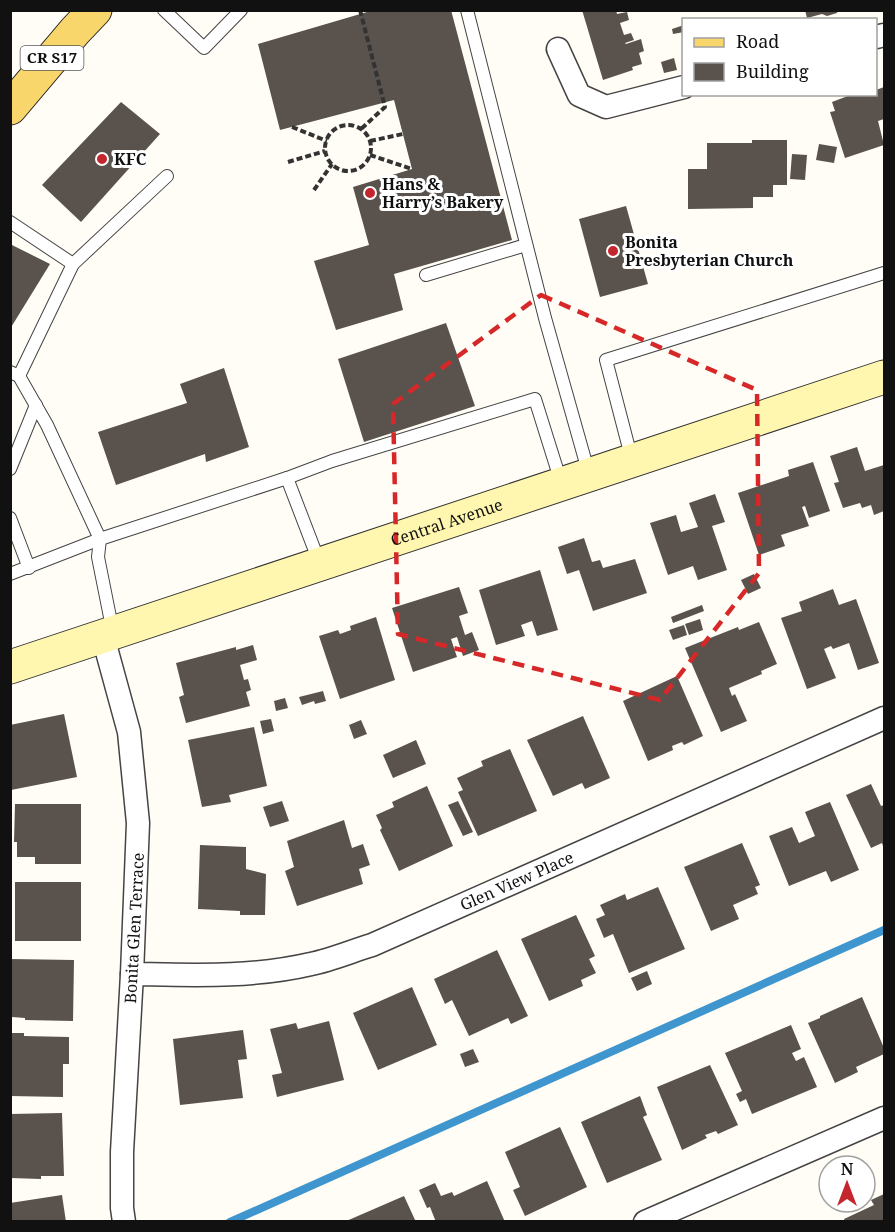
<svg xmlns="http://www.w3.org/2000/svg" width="895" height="1232" font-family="'Noto Serif',serif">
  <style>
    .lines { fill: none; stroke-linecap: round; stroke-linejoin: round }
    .stream { stroke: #3f96cf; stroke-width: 8 }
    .building { fill: #5a524d }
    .lane-casing { stroke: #444; stroke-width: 14 }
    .street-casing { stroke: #444; stroke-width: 25 }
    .secondary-casing { stroke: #333; stroke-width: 35 }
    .primary-casing { stroke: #222; stroke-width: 35 }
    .path { stroke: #333; stroke-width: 4; stroke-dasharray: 6 3; stroke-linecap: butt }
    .lane { stroke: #fff; stroke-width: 12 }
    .street { stroke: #fff; stroke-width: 22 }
    .secondary { stroke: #fff6b0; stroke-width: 33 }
    .primary { stroke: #f9d66b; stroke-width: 33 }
    .marked { fill: none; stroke: #d62828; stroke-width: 4.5; stroke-dasharray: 12 8; stroke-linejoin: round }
    .poi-dot { fill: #c4262e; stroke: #fff; stroke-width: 2 }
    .labels { text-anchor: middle; stroke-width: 6; stroke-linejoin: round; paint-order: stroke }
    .shield { fill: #fff; stroke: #585858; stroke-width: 1.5 }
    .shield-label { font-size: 15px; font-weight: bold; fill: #111 }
    .poi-label { font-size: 16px; font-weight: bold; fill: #111; stroke: #fff; text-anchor: start }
    .street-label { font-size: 16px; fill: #111; stroke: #fff }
  </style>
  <rect width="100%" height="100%" fill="#fffdf5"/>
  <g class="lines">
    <path class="stream" d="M230 1222 884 930"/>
  </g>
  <g class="building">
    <path d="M367 10H451L512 240 394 274 403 310 336 330 314 261 369 245 353 187 412 169 394 100 280 130 258 44 367 12Z"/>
    <path d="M582 10H616L617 14 627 12 629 20 620 23 624 35 631 33 634 40 625 43 626 44 641 39 644 51 639 53 642 64 632 67 633 70 603 80Z"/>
    <path d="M805 10H838L837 13 827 16 822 14 807 18Z"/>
    <path d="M684 25V32L673 34 672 29Z"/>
    <path d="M674 58 677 70 664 73 661 62Z"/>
    <path d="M884 87V119L878 121 884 145 845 158 830 112 835 111 832 102 853 94H876V90Z"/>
    <path d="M121 102 160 134 81 222 42 185Z"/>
    <path d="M752 140H787V185H773V197H753V208L688 209V169H707V143H752Z"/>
    <path d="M819 144 837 147 834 163 816 160Z"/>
    <path d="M792 154 807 155 805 180 790 179Z"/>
    <path d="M626 206 648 284 600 297 579 219Z"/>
    <path d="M10 244 50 264 10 329Z"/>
    <path d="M446 323 475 406 364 442 338 359Z"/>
    <path d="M224 368 249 447 206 462 205 454 116 485 98 432 187 403 180 384Z"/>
    <path d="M857 447 865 471 884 465V511L874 515 871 505 862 508 860 503 843 508 834 483 839 482 830 456Z"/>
    <path d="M813 462 830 511 809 518 805 506 802 507 809 526 781 535 785 546 759 555 738 493 789 476 788 470Z"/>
    <path d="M715 494 725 522 712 526 727 570 698 580 693 566 668 575 650 523 676 515 681 532 698 527 689 503Z"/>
    <path d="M584 538 592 562 600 560 603 568 635 559 647 593 593 611 579 570 567 574 558 547Z"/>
    <path d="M540 570 558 630 537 636 532 621 521 625 525 636 496 645 479 590Z"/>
    <path d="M754 574 761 588 748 594 741 580Z"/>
    <path d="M459 587 468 613 459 616 465 635 472 632 479 650 463 656 457 637 451 639 457 657 413 672 392 608Z"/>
    <path d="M833 589 839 605 856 599 879 663 858 670 849 643 833 649 831 646 824 649 836 678 807 689 781 618 802 611 799 602Z"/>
    <path d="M702 605 704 611 673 623 671 617Z"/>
    <path d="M376 617 395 680 340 699 319 636 338 630 340 634 351 630 350 626Z"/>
    <path d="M700 619 703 630 689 635 685 624Z"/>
    <path d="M759 622 777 664 761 671 762 674 729 688 732 696 735 694 747 721 721 732 685 648 738 627 739 630Z"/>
    <path d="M684 625 687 635 673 640 669 630Z"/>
    <path d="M253 645 257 660 240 665 244 680 248 679 251 690 246 692 250 706 186 723 179 697 184 695 176 663 236 647V650Z"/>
    <path d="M677 676 703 736 684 745 682 742 672 746 673 750 648 761 623 701Z"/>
    <path d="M323 691 326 701 315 704 314 701 302 705 299 697Z"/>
    <path d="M285 698 288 708 276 711 274 701Z"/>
    <path d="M64 714 77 777 11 790 10 725Z"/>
    <path d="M583 716 610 778 585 789 582 783 553 796 527 740Z"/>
    <path d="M271 719 274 731 263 734 260 721Z"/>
    <path d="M361 720 367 734 354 739 349 725Z"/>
    <path d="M254 727 267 786 229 795 231 802 202 807 188 740Z"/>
    <path d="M416 740 426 764 393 778 383 755Z"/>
    <path d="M510 749 537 811 478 836 458 792 463 790 457 778 483 766 481 761Z"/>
    <path d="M871 784 881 806 884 805V849L882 843 871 848 846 795Z"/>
    <path d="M427 786 453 846 399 871 380 830 382 828 376 815 394 807 392 802Z"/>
    <path d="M282 801 289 821 270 827 263 807Z"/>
    <path d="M458 801 473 832 463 836 448 805Z"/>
    <path d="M830 802 859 870 831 882 826 871 789 886 769 836 792 827 799 843 815 836 805 812Z"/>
    <path d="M15 804H81V864H35V857H17V842H14Z"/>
    <path d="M344 820 352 848 363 844 370 865 359 869 363 884 297 906 285 871 294 867 287 841Z"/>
    <path d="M742 843 760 885 755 887 758 894 733 905 739 919 711 931 684 867Z"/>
    <path d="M200 845 246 847V869L266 874 265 915H240V911L198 909Z"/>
    <rect x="15" y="882" width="66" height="59"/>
    <path d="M658 887 685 949 629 973 613 934 604 938 596 919 605 915 600 905 625 894 627 900Z"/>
    <path d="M576 915 595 956 589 959 596 973 581 980 583 986 549 1001 521 939Z"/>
    <path d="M497 950 528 1016 511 1024 508 1018 469 1036 452 1000 445 1004 434 979Z"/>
    <path d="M10 959 74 960 73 1021 25 1020V1018L12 1017Z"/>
    <path d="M647 971 652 984 637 991 631 978Z"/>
    <path d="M412 987 437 1045 378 1070 353 1013Z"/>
    <path d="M862 997 884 1048V1054L856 1067 858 1072 835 1083 808 1023 820 1018V1016Z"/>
    <path d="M329 1021 344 1080 277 1097 272 1075 282 1073 270 1029 296 1023 298 1029Z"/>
    <path d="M791 1025 801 1049 792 1053 796 1061 804 1057 817 1087 752 1114 746 1099 740 1102 736 1094 742 1091 725 1053Z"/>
    <path d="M243 1030 247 1059 238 1060 243 1098 180 1105 173 1039Z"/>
    <path d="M10 1033H24V1036L69 1037V1064H63V1097L10 1096Z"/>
    <path d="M473 1049 479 1062 465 1067 460 1054Z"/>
    <path d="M710 1065 738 1125 718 1134 716 1131 705 1135 707 1138 682 1150 657 1087Z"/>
    <path d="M640 1096 647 1115 643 1117 662 1160 607 1183 581 1122Z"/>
    <path d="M62 1113 64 1176H41V1179L10 1178V1114Z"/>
    <path d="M560 1127 587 1187 525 1216 513 1190 520 1187 505 1152Z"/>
    <path d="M487 1181 505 1222H436L430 1207 427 1208 419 1190 435 1183 441 1196 452 1192 454 1196Z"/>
    <path d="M884 1194V1222H845L844 1219 874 1205 871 1200Z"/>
    <path d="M62 1195 66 1222H10V1203Z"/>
    <path d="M404 1196 416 1222H344Z"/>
  </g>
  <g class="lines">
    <g class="lane-casing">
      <g id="lane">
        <path d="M164 10 204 48 241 10"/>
        <path d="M467 10 545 318 589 474"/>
        <path d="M10 222 73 264 167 176"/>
        <path d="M426 275 526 245"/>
        <path d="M10 372 19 376 47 425 100 539 98 557 113 632"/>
        <path d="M19 376 73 264"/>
        <path d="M632 460 606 360 884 273"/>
        <path d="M10 469 36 405"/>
        <path d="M287 478 320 564"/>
        <path d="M10 518 29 568"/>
        <path d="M10 574 100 539 287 478 332 461 535 399 561 482"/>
      </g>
    </g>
    <g class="street-casing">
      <g id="street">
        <path d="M876 37 884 35"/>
        <path d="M558 49 579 95 606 107 684 87"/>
        <path d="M103 637 129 732 138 823 132 974 122 1152V1208L124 1222"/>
        <path id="s1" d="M132 974C192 975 251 978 311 964 331 960 352 951 372 945L884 718"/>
        <path d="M645 1222 884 1118"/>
      </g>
    </g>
    <g class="secondary-casing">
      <g id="secondary">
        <path id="s2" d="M10 667 884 377"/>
      </g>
    </g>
    <g class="primary-casing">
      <path id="primary" d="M10 108 75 31 95 10"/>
    </g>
    <g class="path">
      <path d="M360 10 385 107 361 129"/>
      <circle cx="348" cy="148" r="23"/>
      <path d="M292 127 327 141"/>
      <path d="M370 141 403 134"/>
      <path d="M370 155 412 169"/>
      <path d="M288 162 325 151"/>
      <path d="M314 190 332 164"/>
    </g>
    <use href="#lane" class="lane"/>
    <use href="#street" class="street"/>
    <use href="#secondary" class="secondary"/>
    <use href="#primary" class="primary"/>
  </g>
  <path class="marked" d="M541 295 757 390 759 573 660 700 398 634 393 404Z"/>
  <g class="poi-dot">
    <circle cx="102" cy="159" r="6"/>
    <circle cx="370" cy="193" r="6"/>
    <circle cx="613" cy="251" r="6"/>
  </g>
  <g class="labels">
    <rect class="shield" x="20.5" y="46" width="63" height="24" rx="4.5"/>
    <g class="shield-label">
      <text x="52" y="63">CR S17</text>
    </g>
    <g class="poi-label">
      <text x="114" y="165">KFC</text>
      <text x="382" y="190">Hans &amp;<tspan x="382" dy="18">Harry’s Bakery</tspan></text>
      <text x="625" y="248">Bonita<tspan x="625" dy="18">Presbyterian Church</tspan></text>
    </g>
    <g class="street-label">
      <text dy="6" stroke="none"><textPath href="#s2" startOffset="460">Central Avenue</textPath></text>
      <text dy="6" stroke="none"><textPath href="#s1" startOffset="402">Glen View Place</textPath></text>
      <text transform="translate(134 928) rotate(-87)" y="6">Bonita Glen Terrace</text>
    </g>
  </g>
  <rect width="895" height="1232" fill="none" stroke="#111111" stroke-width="24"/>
  <rect x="682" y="18" width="195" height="78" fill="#ffffff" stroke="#a0a0a0" stroke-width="1.5"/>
  <rect x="694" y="38" width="30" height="9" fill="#f9d66b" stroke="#a0a0a0" stroke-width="1.5"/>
  <text x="736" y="48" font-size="18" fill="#111111">Road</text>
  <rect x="694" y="63" width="30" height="18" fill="#5a524d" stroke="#a0a0a0" stroke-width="1.5"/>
  <text x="736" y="78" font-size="18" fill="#111111">Building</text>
  <g transform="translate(847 1184)"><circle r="28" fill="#ffffff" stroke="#a0a0a0" stroke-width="1.5"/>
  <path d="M0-4.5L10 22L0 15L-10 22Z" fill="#c4262e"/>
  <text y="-9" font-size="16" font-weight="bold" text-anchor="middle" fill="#111111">N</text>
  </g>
</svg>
